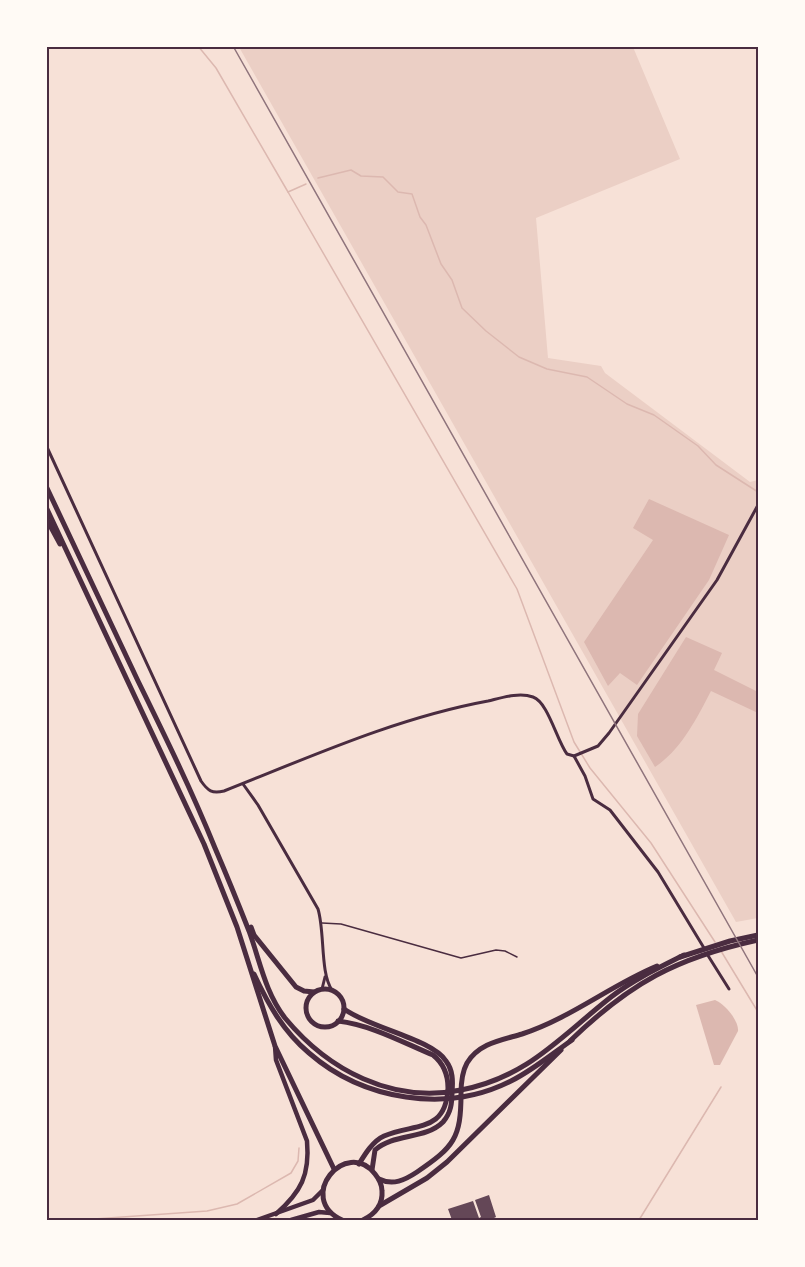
<svg xmlns="http://www.w3.org/2000/svg" width="805" height="1267" font-family="Commissioner,sans-serif">
  <style>
    .green { fill: #ebcfc5 }
    .water { fill: #dcb8b0 }
    .lines { fill: none; stroke-linecap: round; stroke-linejoin: round }
    .stream { stroke: #dcb8b0; stroke-width: 1.5 }
    .building { fill: #644757 }
    .service { stroke: #4a2c40; stroke-width: 1.5 }
    .minor { stroke: #4a2c40; stroke-width: 3 }
    .secondary { stroke: #4a2c40; stroke-width: 4.5 }
    .primary { stroke: #4a2c40; stroke-width: 5 }
    .trunk { stroke: #4a2c40; stroke-width: 5 }
    .rail { stroke: #8f747c; stroke-width: 1.5 }
    .neatline { fill: none; stroke: #4a2c40; stroke-width: 2 }
  </style>
  <rect width="100%" height="100%" fill="#f7e1d7"/>
  <path class="green" d="M239 47H633L680 159 536 218 548 358 601 366 605 373 750 482 758 480V918L736 922Z"/>
  <g class="water">
    <path d="M649 499 729 535 709 580 637 685 620 673 608 686 584 642 653 540 633 528Z"/>
    <path d="M686 637 722 653 714 670 758 692V713L711 691C697 718 681 750 655 767L637 736 638 714Z"/>
    <path d="M715 1000C725 1004 739 1021 738 1031L720 1065H714L696 1005Z"/>
  </g>
  <g class="lines">
    <g class="stream">
      <path d="M198 46 216 68 288 192 306 184"/>
      <path d="M318 178 351 170 361 176 383 177 398 192 412 194 420 217 426 225 441 264 452 280 462 308 486 331 519 357 547 369 587 377 627 404 654 415 698 446 716 465 758 492"/>
      <path d="M288 192 517 589 574 742 590 768 651 843 715 942"/>
      <path d="M721 951 758 1012"/>
      <path d="M80 1220 207 1211 237 1204 291 1173 298 1161 299 1148"/>
      <path d="M639 1220 721 1087"/>
    </g>
  </g>
  <path class="building" d="M489 1195 496 1217 492 1219V1220H452L448 1209 473 1201 479 1218 481 1217 475 1200Z"/>
  <g class="lines">
    <path class="service" d="M322 923 341 924 461 958 496 950 505 951 517 957"/>
    <g class="minor">
      <path d="M46 445 201 781C208 791 212 794 224 791 310 757 396 718 488 701 501 698 519 692 533 697 548 702 557 741 567 754L574 756 598 746 609 733 717 580 758 505"/>
      <path d="M574 756 585 776 593 799 610 810 658 872 704 948"/>
      <path d="M243 784 258 805 318 909C325 932 320 973 332 990"/>
      <path d="M707 954 729 989"/>
      <path d="M322 989 325 977"/>
    </g>
    <g class="secondary">
      <path d="M275 1046 276 1060 307 1141C310 1175 301 1192 276 1214"/>
      <path d="M257 1220 313 1200 323 1190"/>
      <path d="M291 1220 319 1212 330 1213"/>
    </g>
    <g class="primary">
      <path d="M680 957 730 941 758 935"/>
      <circle cx="325" cy="1008" r="19"/>
      <path d="M344 1009C370 1028 432 1039 446 1061 453 1070 453 1081 452 1092 452 1103 451 1113 443 1122 425 1140 394 1133 375 1150L372 1170"/>
      <path d="M338 1021C371 1025 402 1042 433 1055 443 1063 448 1074 448 1088 446 1133 415 1123 384 1136 373 1141 365 1154 359 1164"/>
      <path d="M570 1041C630 983 676 958 758 940"/>
      <path d="M379 1179C393 1186 405 1180 417 1172 454 1147 461 1138 461 1094 461 1083 462 1072 467 1063 479 1043 502 1040 522 1034 571 1018 611 985 657 966"/>
      <path d="M379 1206 427 1178 447 1162 561 1050"/>
      <path d="M342 1220C295 1198 346 1137 375 1174 379 1179 382 1184 382 1191 383 1205 375 1214 363 1220"/>
    </g>
    <g class="trunk">
      <path d="M46 486C77 551 107 616 138 681 165 736 192 791 215 848 227 876 238 903 249 931 260 961 265 992 285 1018 328 1070 392 1104 461 1090 528 1077 560 1037 611 997 633 980 658 968 684 955"/>
      <path d="M46 507 204 844 237 927 275 1046 334 1169"/>
      <path d="M46 518 60 544"/>
      <path d="M251 927 254 935 296 987 304 991 314 992"/>
      <path d="M254 974C268 1004 283 1031 309 1053 363 1100 446 1114 511 1081 533 1070 552 1054 572 1040"/>
    </g>
    <path class="rail" d="M233 46 758 977"/>
  </g>
  <rect width="805" height="1267" fill="none" stroke="#fffaf5" stroke-width="96"/>
  <rect x="48" y="48" width="709" height="1171" class="neatline"/>
</svg>
